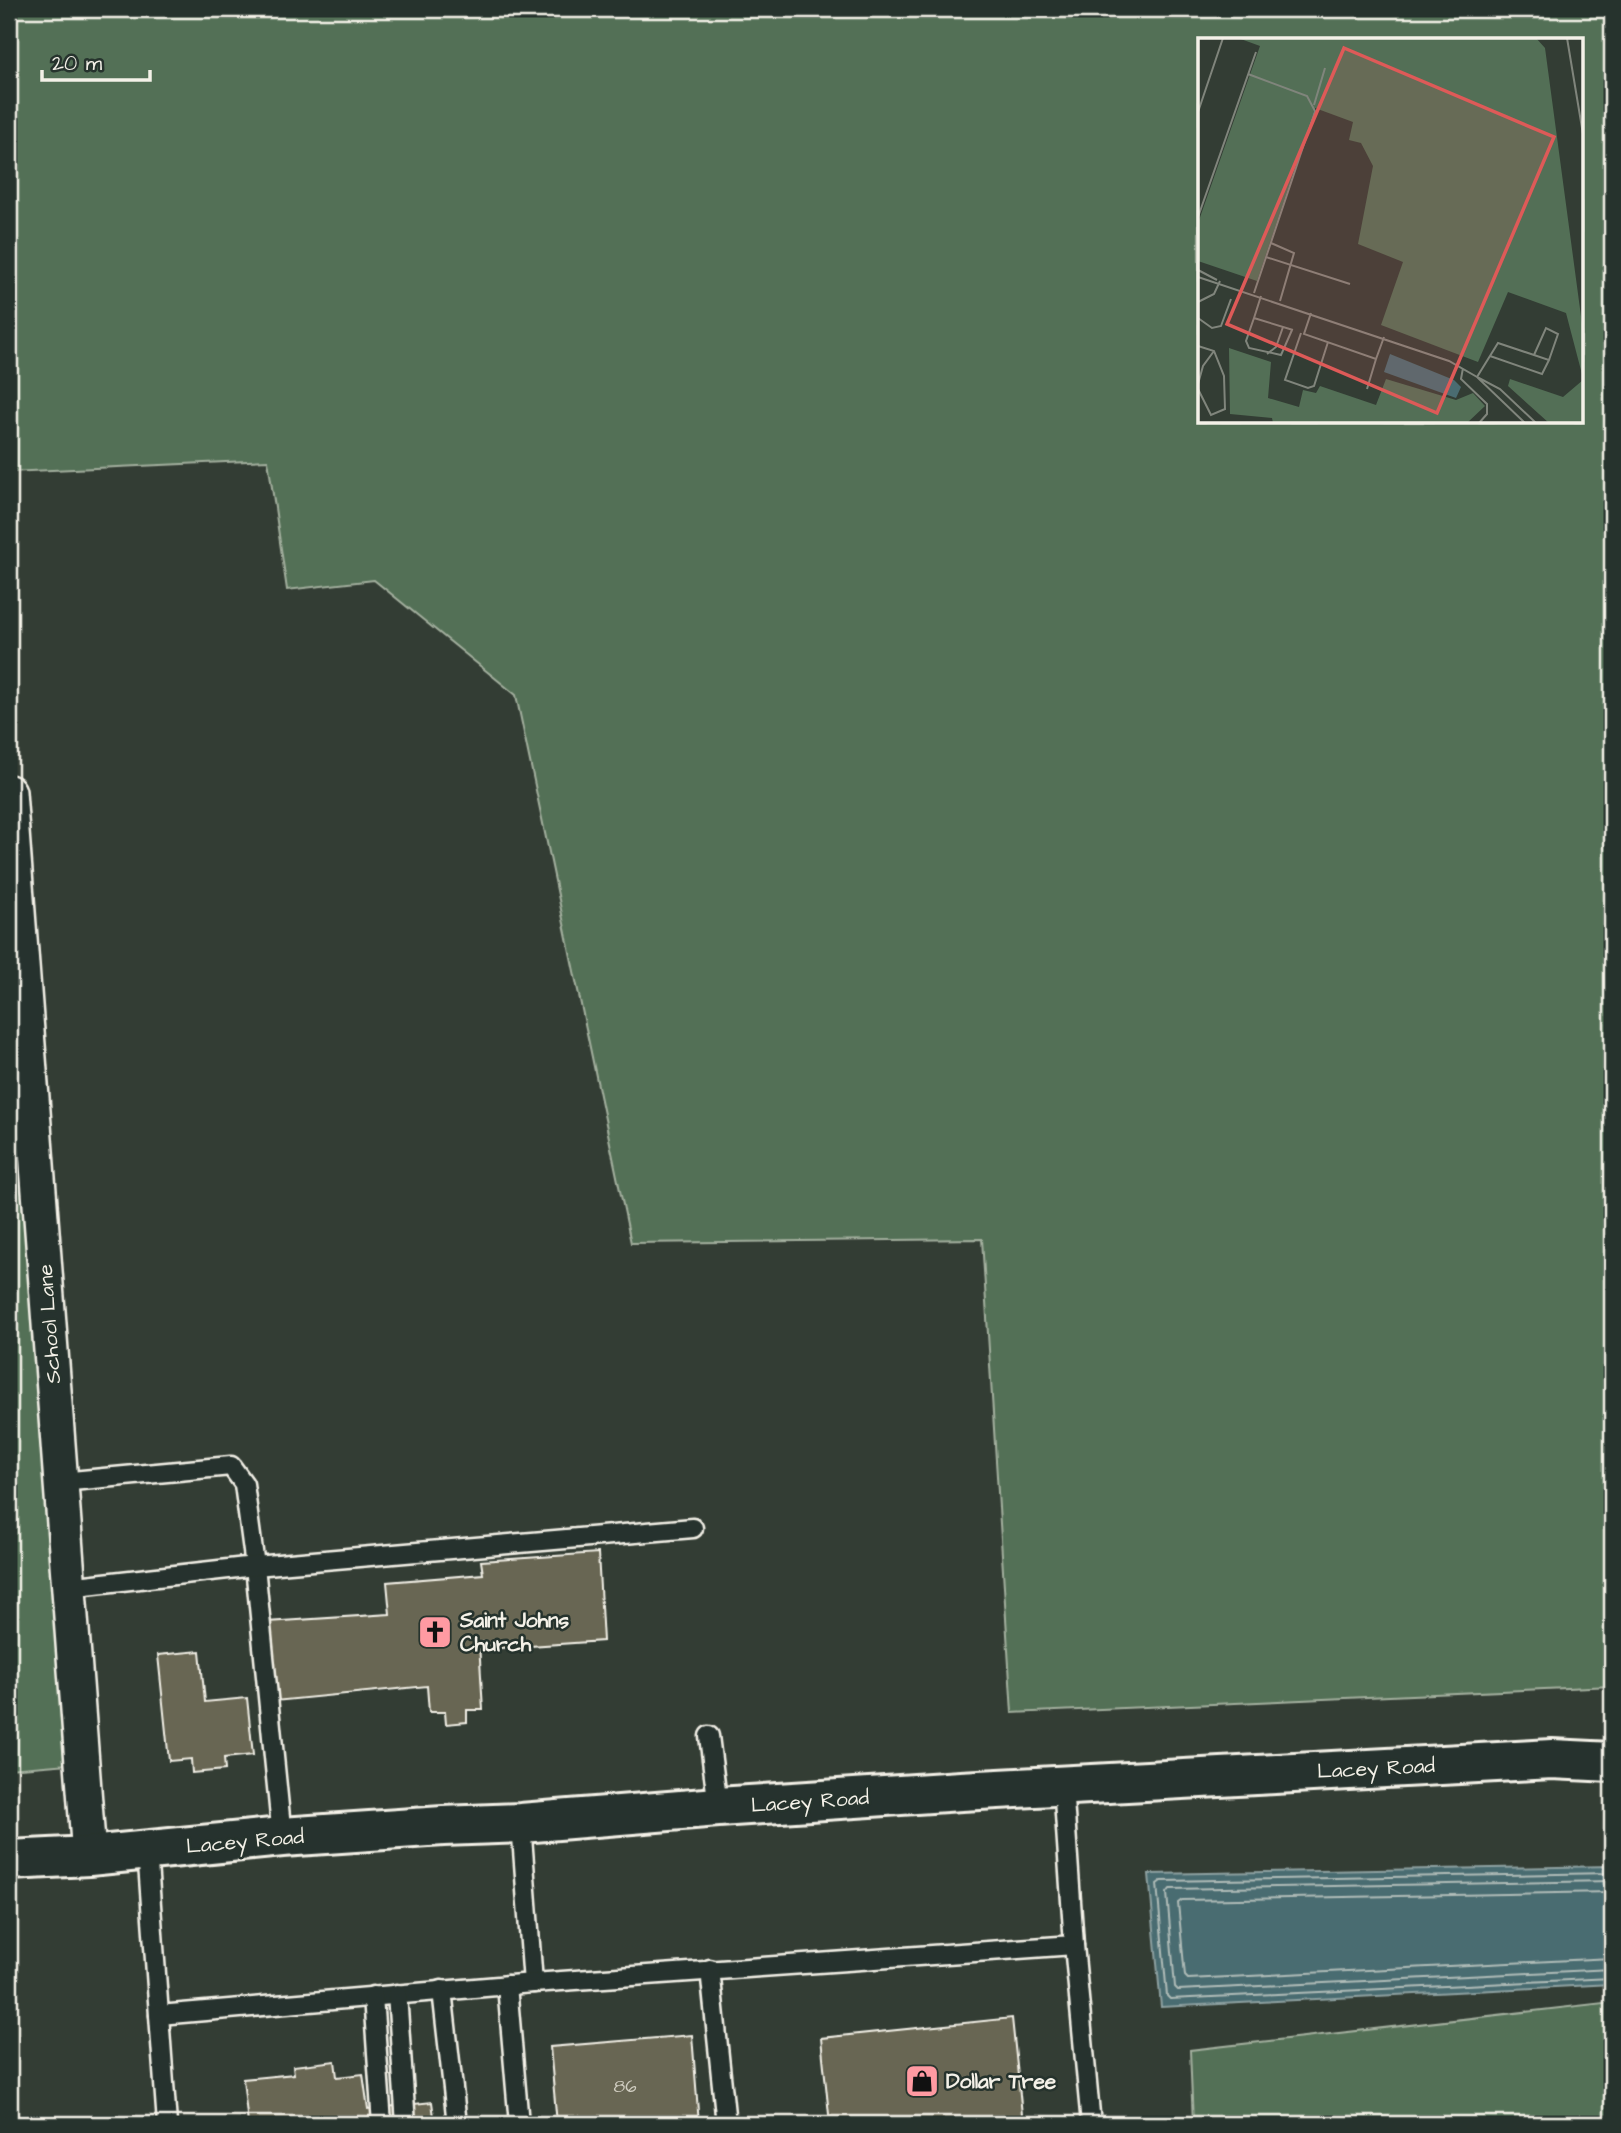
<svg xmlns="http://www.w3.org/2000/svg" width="1621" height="2133" font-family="'Architects Daughter',sans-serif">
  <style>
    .green { fill: #536f56; stroke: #a4b09f; stroke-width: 2; fill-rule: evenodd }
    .water { fill: #4a6c71; stroke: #8ea1a1; stroke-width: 2 }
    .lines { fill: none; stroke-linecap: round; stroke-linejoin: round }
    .shore { stroke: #b0bcb8; stroke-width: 2 }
    .building { fill: #676652; stroke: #f4f1e8; stroke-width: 2 }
    .service-casing { stroke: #f4f1e8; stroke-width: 23 }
    .minor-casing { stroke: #f4f1e8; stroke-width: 38 }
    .primary-casing { stroke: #f4f1e8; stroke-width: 44 }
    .service { stroke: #26332d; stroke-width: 18 }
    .minor { stroke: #26332d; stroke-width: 33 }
    .primary { stroke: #26332d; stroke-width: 38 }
    .labels { text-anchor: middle; stroke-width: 5; stroke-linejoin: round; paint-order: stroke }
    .number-label { font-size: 18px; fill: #d1cec2 }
    .street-label { font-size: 21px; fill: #f4f1e8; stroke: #26332d }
    .poi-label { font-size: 21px; font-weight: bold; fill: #f4f1e8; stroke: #26332d; text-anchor: start }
    .inset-road { fill: none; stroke: #80857c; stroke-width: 2 }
    .view { fill: #de5a58; fill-opacity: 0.15; stroke: #de5a58; stroke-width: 3.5 }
    .inset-edge { fill: none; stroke: #f4f1e8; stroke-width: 3.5 }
  </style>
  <rect width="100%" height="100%" fill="#333d34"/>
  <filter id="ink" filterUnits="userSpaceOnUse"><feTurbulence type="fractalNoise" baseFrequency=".0143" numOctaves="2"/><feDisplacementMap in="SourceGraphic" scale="14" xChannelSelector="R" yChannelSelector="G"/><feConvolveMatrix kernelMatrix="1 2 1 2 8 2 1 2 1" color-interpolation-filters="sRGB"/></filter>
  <g filter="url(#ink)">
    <g class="green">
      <path d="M9 9H1612V1686L1012 1713 982 1239 631 1243 516 695 374 580 287 590 268 460 9 472ZM1199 40H1581V422H1199Z"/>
      <path d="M9 912 80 1763 9 1769Z"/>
      <path d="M1612 2002V2124H1193L1190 2050Z"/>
    </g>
    <path class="water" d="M1612 1866V1984L1161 2007 1149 1874Z"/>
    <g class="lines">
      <g class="shore">
        <path d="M1612 1873 1161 1881 1157 1884 1167 1996 1170 1999 1612 1978"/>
        <path d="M1612 1881 1170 1889 1167 1893 1175 1987 1178 1990 1612 1969"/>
        <path d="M1612 1892 1182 1900 1178 1903 1185 1976 1188 1979 1612 1958"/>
      </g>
    </g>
    <g class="building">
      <path d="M598 1553 603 1641 487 1649V1642L479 1643 483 1710H467V1722L446 1724 445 1712H429L427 1686 275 1701 267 1622 390 1614 387 1582 483 1574 481 1561Z"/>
      <path d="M200 1651 205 1702 247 1698 253 1755 224 1758 225 1770 192 1773 191 1759 169 1761 158 1655Z"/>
      <path d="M1012 2018 1023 2124H830L821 2038Z"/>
      <path d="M692 2035 699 2124H557L550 2047Z"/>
      <path d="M335 2061 337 2077 363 2074 368 2109 432 2102 435 2124H248L243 2079 294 2074 293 2066Z"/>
    </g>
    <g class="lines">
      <g class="service-casing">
        <g id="service">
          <path d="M61 1482 231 1466 244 1484 255 1566 282 1837"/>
          <path d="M68 1587 255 1566 693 1528"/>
          <path d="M709 1736 718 1807"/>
          <path d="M521 1823 533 1983 1074 1945 1063 1785"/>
          <path d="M147 1850 159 2015 533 1983"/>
          <path d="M1074 1945 1091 2124"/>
          <path d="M710 1969 726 2124"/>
          <path d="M507 1985 519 2124"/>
          <path d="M442 1990 457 2124"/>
          <path d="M397 1994 406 2124"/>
          <path d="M373 1996 382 2124"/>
          <path d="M159 2015 167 2124"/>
        </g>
      </g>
      <g class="minor-casing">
        <path id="minor" d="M9 792 89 1856"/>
      </g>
      <g class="primary-casing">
        <path id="primary" d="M9 1860 89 1856 282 1837 443 1826 521 1823 718 1807 961 1791 1552 1759 1612 1762"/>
      </g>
      <use href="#service" class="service"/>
      <use href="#minor" class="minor"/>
      <use href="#primary" class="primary"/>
    </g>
  </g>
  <defs>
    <g id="church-square" transform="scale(1.75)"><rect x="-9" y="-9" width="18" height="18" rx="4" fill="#ff9aa2" stroke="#26332d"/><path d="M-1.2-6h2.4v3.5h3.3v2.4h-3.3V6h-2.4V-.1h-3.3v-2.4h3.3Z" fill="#111"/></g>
    <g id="shop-square" transform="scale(1.75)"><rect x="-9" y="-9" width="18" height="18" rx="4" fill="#ff9aa2" stroke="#26332d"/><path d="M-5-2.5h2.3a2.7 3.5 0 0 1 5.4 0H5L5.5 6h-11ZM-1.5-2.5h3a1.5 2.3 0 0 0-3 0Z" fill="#111"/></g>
  </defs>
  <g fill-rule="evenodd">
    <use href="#church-square" x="435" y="1632"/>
    <use href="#shop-square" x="922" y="2081"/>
  </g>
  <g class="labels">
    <g class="number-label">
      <text x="625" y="2092">86</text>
    </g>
    <g class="street-label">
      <text transform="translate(49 1324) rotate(-94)" y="7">School Lane</text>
      <text transform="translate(1376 1768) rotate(-3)" y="7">Lacey Road</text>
      <text transform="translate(810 1801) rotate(-4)" y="7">Lacey Road</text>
      <text transform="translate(245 1841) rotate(-5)" y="7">Lacey Road</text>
    </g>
    <g class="poi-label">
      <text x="460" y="1627">Saint Johns<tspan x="460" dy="24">Church</tspan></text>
      <text x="946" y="2088">Dollar Tree</text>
    </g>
  </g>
  <g transform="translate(1198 38)">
    <rect width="385" height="385" fill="#333d34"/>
    <path d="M40 0H338L347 10 385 293V340L368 275 310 254 280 324 183 287 205 224 160 206 175 128 163 105 151 102 155 84 117 70 59 243 0 223V185L62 8ZM31 310 73 324 70 360 101 369 105 352 118 355 122 348 178 367 188 341 258 362 275 355 287 368 269 385H75L74 380 32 376ZM312 341 365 359 385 342V385H351L310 348Z" fill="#536f56"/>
    <path d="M192 316 256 342 263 349 258 360 186 334Z" fill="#4a6c71"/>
    <path class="inset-road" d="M369 0 385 96M50 36 109 58 117 73 56 255M116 67 127 30M0 74 25 0M0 179 58 14M73 205 96 215 82 263M68 219 152 246M0 232 19 242M0 239 251 323 279 339 327 385M63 258 56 280 95 292M0 264 16 256 22 243M113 275 106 296 178 321 186 299M0 280 14 290 23 288 33 261M56 280 48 303 51 310 83 317 94 292M103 295 87 342 110 350 116 348 130 304M0 308 16 313 26 338 27 371 13 377 0 351M69 316 78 309 85 289M336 317 348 290 360 296 351 322M265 330 263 341 289 366V376L281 385M279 339 300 305 351 322 344 336 292 318M279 339 302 351 338 385M0 346 5 328 16 313M169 351 178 321"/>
    <path class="view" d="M146 10 356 99 239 375 29 286Z"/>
    <rect width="385" height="385" class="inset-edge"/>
  </g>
  <rect width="1621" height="2133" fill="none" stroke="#26332d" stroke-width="35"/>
  <rect x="18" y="18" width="1586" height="2098" fill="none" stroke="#f4f1e8" stroke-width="2.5" filter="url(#ink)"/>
  <path d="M42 70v10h108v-10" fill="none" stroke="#f4f1e8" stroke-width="3.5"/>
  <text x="52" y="70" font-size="21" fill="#f4f1e8" stroke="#26332d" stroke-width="5" paint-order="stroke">20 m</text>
</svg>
